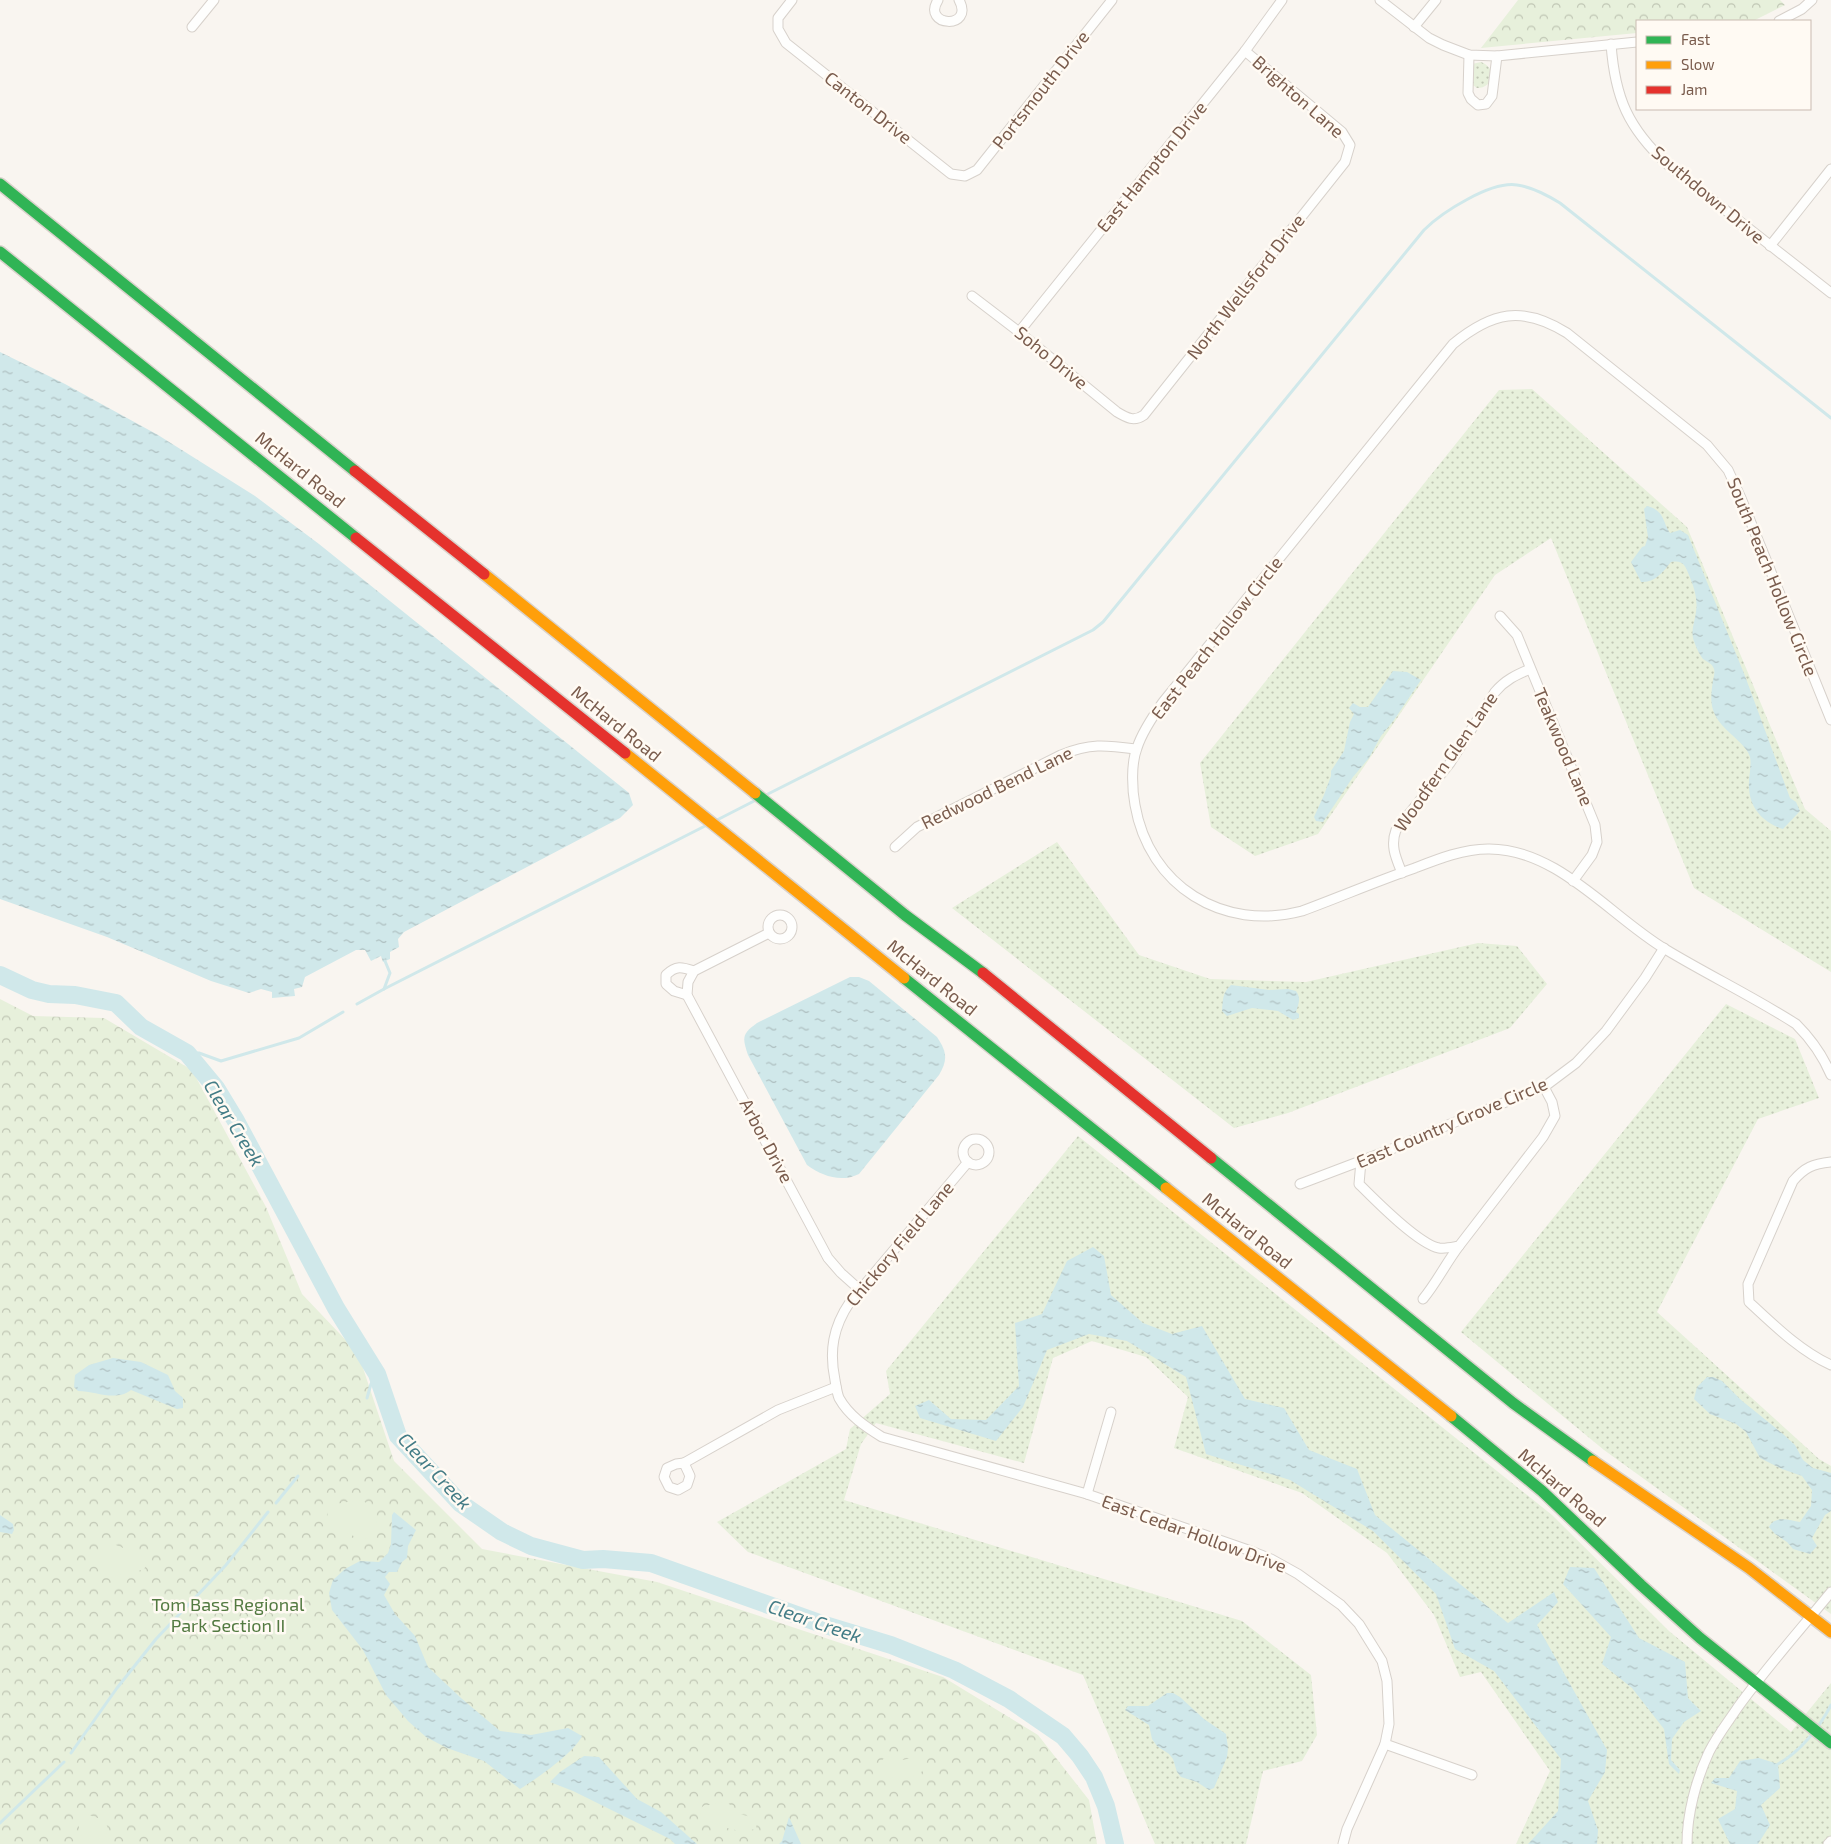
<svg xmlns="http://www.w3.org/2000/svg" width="1831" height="1844" font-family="'Exo 2',sans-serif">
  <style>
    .grass { fill: url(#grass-dots) }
    .park { fill: url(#park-crowns) }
    .pitch { fill: #e7f0db }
    .water { fill: url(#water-ripples) }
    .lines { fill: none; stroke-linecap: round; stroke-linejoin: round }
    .stream { stroke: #d0e8ea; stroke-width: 3 }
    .river { stroke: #d0e8ea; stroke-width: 18 }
    .street-casing { stroke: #d7d1cb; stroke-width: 11 }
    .fast-casing { stroke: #d9d2cb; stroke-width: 14 }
    .slow-casing { stroke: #d9d2cb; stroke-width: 14 }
    .jam-casing { stroke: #d9d2cb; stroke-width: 14 }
    .street { stroke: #fefefd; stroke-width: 9 }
    .fast { stroke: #30b455; stroke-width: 11 }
    .slow { stroke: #ff9f0a; stroke-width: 11 }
    .jam { stroke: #e5322d; stroke-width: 11 }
    .labels { text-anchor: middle; stroke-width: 5; stroke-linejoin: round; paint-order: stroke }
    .street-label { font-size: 18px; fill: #7a5c4d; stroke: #fffaf3 }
    .park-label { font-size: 18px; fill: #537a41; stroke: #fffaf3 }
    .water-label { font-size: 19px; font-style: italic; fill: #437c86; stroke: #fffaf3 }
  </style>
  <defs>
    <pattern id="grass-dots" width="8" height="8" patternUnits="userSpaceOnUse" patternTransform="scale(1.25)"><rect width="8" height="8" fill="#e7f0db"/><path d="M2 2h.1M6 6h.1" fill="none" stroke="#c0c6b4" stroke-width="1.8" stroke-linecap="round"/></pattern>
    <pattern id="park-crowns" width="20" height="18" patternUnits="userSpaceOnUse" patternTransform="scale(1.25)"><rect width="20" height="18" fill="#e7f0db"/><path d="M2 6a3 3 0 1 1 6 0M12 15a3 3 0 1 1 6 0" fill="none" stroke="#c0c6b4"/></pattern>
    <pattern id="water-ripples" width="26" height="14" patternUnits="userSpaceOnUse" patternTransform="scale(1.25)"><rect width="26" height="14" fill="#d0e8ea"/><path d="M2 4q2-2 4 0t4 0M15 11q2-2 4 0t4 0" fill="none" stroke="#aebfc0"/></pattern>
  </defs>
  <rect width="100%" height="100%" fill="#f9f5f0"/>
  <g class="grass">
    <path d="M1481 62C1497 68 1494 88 1477 88L1470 83 1472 64Z"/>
    <path d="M1532 389 1687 527 1805 809 1831 831V972L1694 888 1551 538 1495 575 1318 834 1255 856 1211 827 1200 763 1499 390Z"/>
    <path d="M1057 842 1139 955 1210 979 1306 982 1478 943 1517 946 1547 984 1510 1028 1288 1113 1234 1128 952 908Z"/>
    <path d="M1726 1004 1795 1039 1819 1098 1758 1119 1657 1312 1819 1459 1831 1466V1614L1604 1450 1461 1332Z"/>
    <path d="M1078 1136 1552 1515 1669 1631 1791 1732 1831 1683V1844H1516L1550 1771 1481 1672 1460 1677 1434 1615 1387 1553 1302 1493 1174 1448 1188 1397 1146 1357 1092 1341 1053 1358 1024 1463 876 1423 861 1444 844 1500 1242 1621 1311 1675 1317 1735 1302 1761 1263 1771 1246 1844H1155L1083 1675 748 1552 717 1522 846 1449 850 1429 890 1394 886 1371Z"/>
  </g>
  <g class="park">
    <path d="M1518 0H1780L1785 5 1755 20 1744 21H1637V33L1481 48Z"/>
    <path d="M0 999 33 1016 104 1018 192 1070 266 1207 302 1294 358 1353 394 1461 482 1549 657 1582 943 1677 1038 1735 1089 1800 1097 1844H0Z"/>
  </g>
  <g class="pitch">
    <path d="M359 1500 367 1503C373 1510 378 1519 376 1528 372 1554 335 1527 328 1516 326 1511 327 1508 330 1505Z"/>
    <path d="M106 1543H111L145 1557 147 1565 143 1570C138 1571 132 1571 127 1572 112 1577 97 1587 99 1560 100 1553 100 1547 106 1543Z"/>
    <path d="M887 1756 902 1760 917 1757 924 1761C927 1771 919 1774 911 1777 894 1783 887 1778 881 1761Z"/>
    <path d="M727 1802 740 1814 754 1818 757 1821 756 1828C744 1836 711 1825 701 1815L700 1810 703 1806Z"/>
    <path d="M85 1814C94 1817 111 1819 107 1833 105 1837 103 1840 102 1844H84L79 1830V1817Z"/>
  </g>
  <g class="water">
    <path d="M0 352 65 384 158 435 255 496 319 544 629 793 633 805 620 818 404 932 398 939 399 947 390 952V959L383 962 381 956 371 961 365 950H356L305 977 302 987 294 989 295 996 272 998V992L261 989 249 993 211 981 107 937 0 899Z"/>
    <path d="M1647 506C1665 511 1662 521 1670 533L1680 530 1688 535 1745 676 1790 798 1796 802 1800 811 1783 829C1764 823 1750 809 1749 788 1748 778 1752 767 1750 757 1748 746 1725 731 1718 720 1709 707 1711 695 1713 680 1714 677 1715 672 1714 669 1712 663 1707 662 1703 659 1699 654 1695 645 1693 638 1691 629 1695 621 1696 612 1698 599 1694 587 1689 575 1685 565 1683 560 1671 562 1663 572 1655 583 1641 582L1631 562 1642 547 1645 546 1648 537 1644 509Z"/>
    <path d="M1393 671 1407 672 1421 680 1394 720 1381 736 1369 758 1353 777 1323 822 1316 821 1314 817 1324 795 1331 776V771L1344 751 1350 722 1354 714 1349 708 1353 703 1360 707H1368Z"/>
    <path d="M850 977H859L869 981 937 1037C947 1052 948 1060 939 1075L859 1174C841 1183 822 1176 807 1165L748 1055C742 1037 742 1034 757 1023Z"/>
    <path d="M1231 985 1269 990 1288 989 1296 991C1301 998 1299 1003 1296 1012L1299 1014V1018L1293 1020 1278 1011 1252 1008 1227 1016 1222 1011C1223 1000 1222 993 1231 985Z"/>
    <path d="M1093 1247 1104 1256 1111 1295 1143 1323 1172 1334 1202 1326 1245 1399 1284 1408 1309 1450 1357 1469 1375 1515 1508 1623 1554 1592 1558 1602 1537 1625 1607 1750 1605 1772 1588 1801 1598 1830 1597 1844H1528L1558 1811 1561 1759 1494 1671 1455 1649 1436 1594 1373 1531 1290 1480 1206 1454 1186 1377 1127 1341 1089 1334 1047 1350 1023 1407 996 1441 920 1418 915 1406 929 1400 951 1419 986 1420 1019 1386 1015 1323 1042 1314 1067 1261Z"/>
    <path d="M113 1358 141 1362 168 1375 175 1391 183 1398V1408L177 1409 131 1390C115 1402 96 1391 78 1391L74 1387 75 1375 89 1365Z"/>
    <path d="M1707 1377H1713L1722 1381 1741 1400 1783 1434 1795 1445 1803 1460 1813 1468 1831 1473V1511L1825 1515 1812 1538 1817 1546 1810 1554 1793 1549 1787 1542 1775 1534 1769 1527C1775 1515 1789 1520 1800 1522L1811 1506 1812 1490 1802 1476 1782 1469 1760 1458 1746 1432 1736 1424 1710 1414 1694 1399 1697 1387Z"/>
    <path d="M394 1512 416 1530 408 1546 407 1558 402 1562 397 1572H389L385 1577 390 1584 384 1595 395 1614 415 1636 428 1667 461 1698 500 1731 531 1735 568 1728 582 1736C573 1754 537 1778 520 1789L484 1761 447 1748 426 1737 408 1721 386 1695 363 1650 332 1610 329 1593 333 1580 345 1569 360 1561 379 1562 388 1553 391 1544 392 1515Z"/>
    <path d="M0 1515 13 1524 14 1530 12 1534 0 1532Z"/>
    <path d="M1570 1567 1594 1568 1639 1638 1685 1662 1688 1698 1701 1711 1684 1722 1672 1739 1671 1760 1680 1770 1679 1774 1669 1764 1664 1729 1632 1688 1602 1664 1611 1637 1563 1584Z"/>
    <path d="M1167 1693H1173L1180 1697 1204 1719 1226 1734 1228 1748 1227 1757 1214 1788 1209 1790 1197 1782 1181 1777 1177 1772 1173 1759 1169 1754 1157 1746 1152 1739 1149 1725 1125 1710 1128 1706H1148Z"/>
    <path d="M584 1756 599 1757 637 1799 661 1812 697 1844H675L670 1839 573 1791 550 1782 560 1772Z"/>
    <path d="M1759 1758 1778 1764 1780 1788 1761 1805 1770 1825 1758 1844H1730L1718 1819 1735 1809 1737 1791 1711 1783 1715 1778H1729L1740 1761Z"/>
    <path d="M789 1817 801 1844H779L782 1841Z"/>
  </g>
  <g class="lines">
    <g class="stream">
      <path d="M764 796 1093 630 1103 622 1424 230C1442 212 1491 181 1517 185 1532 187 1547 195 1560 203L1831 418"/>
      <path d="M715 821 758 799"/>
      <path d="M384 989 390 973 385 961"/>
      <path d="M357 1004 384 989 709 824"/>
      <path d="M187 1053H199L221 1061 299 1038 343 1012"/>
      <path d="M367 1398 371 1384 377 1374"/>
      <path d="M276 1503 298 1476"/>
      <path d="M71 1753 117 1688 156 1639 226 1565 268 1512"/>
      <path d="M1778 1764C1800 1752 1820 1727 1831 1705"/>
      <path d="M0 1823 64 1762"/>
    </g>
    <path class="river" d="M0 975 32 990 49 994 75 995 116 1003 141 1027 187 1053 216 1088 236 1121 336 1308 377 1374 398 1436 460 1503 502 1532 531 1546 583 1560 603 1559 651 1563 822 1624 891 1645 954 1670 1009 1699 1063 1736 1080 1756 1094 1777 1106 1806 1115 1844"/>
    <g class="street-casing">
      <g id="street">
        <path d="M792 0 778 18V29L786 43 951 174 965 176 977 170 1112 0"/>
        <path d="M938 0C921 27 975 30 959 0"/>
        <path d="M1380 0 1429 38 1443 45 1469 55 1497 56 1637 42"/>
        <path d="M1779 21 1802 9 1812 0"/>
        <path d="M192 27 214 0"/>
        <path d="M1414 27 1436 0"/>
        <path d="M1611 44C1615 98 1628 128 1668 165L1831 293"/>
        <path d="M1469 55 1468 93 1471 99 1478 105 1486 104 1492 96 1497 56"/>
        <path d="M1770 246 1831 169"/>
        <path d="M972 296 1019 332 1117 412C1127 418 1134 422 1144 415L1345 162 1350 145 1342 132 1245 51"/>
        <path d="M1019 332 1245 51 1282 0"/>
        <path d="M1500 616 1517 635 1595 825 1597 842 1592 855 1573 881"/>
        <path d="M1831 720 1741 498 1728 470 1707 445 1567 333C1522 305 1492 312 1453 344L1163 702C1153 716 1142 732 1137 748 1131 763 1132 789 1135 805 1149 886 1223 932 1302 911 1340 897 1377 881 1415 868 1438 859 1463 849 1488 849 1557 848 1610 916 1665 949 1708 975 1754 997 1796 1024 1811 1039 1823 1056 1831 1075"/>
        <path d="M895 847 917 827 1061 755C1090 743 1105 745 1136 749"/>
        <path d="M1402 873C1396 858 1390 846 1396 830L1450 763 1495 692C1505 680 1516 675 1530 669"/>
        <circle cx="780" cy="927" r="12"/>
        <path d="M769 933 694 971 688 982 687 995 828 1258 841 1273 860 1290"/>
        <path d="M687 995 674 991 666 984V975C676 965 682 967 694 971"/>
        <circle cx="976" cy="1152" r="13"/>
        <path d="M1361 1161 1359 1184C1374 1199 1418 1244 1439 1248 1445 1249 1453 1247 1459 1246L1543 1137 1555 1116 1552 1102 1544 1087"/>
        <path d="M968 1162 850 1302C833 1327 829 1351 835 1380 836 1386 837 1393 839 1398 849 1416 866 1427 882 1437L1087 1494 1251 1551 1271 1559 1298 1574 1341 1605 1359 1624 1382 1661 1387 1681 1389 1724 1385 1744 1347 1829 1343 1844"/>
        <path d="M1831 1162C1813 1164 1805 1167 1793 1181L1748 1284 1749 1302C1774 1325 1800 1351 1831 1365"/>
        <path d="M1300 1184 1387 1151 1455 1122 1544 1087 1576 1063 1606 1031 1645 978 1664 948"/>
        <path d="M1423 1299C1437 1282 1446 1263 1459 1246"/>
        <path d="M684 1463 778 1410 836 1387"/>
        <path d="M684 1463 690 1476 687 1485 678 1490 669 1487 664 1477 667 1468 676 1464Z"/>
        <path d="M1087 1494 1111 1412"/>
        <path d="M1385 1744 1472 1775"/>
        <path d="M1687 1844C1687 1814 1696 1780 1709 1752 1717 1736 1728 1722 1738 1707 1767 1667 1800 1630 1831 1592"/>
        <path d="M1828 1844 1831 1841"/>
      </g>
    </g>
    <g class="fast-casing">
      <g id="fast">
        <path d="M0 184 355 471"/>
        <path d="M0 252 356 538"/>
        <path d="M755 793 905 915 983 973"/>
        <path d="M904 978 1166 1188"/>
        <path d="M1211 1158 1513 1403 1593 1461"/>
        <path d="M1451 1416 1542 1491 1641 1585 1700 1638 1831 1743"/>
      </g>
    </g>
    <g class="slow-casing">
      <g id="slow">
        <path d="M484 574 755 793"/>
        <path d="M625 753 904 978"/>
        <path d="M1166 1188 1451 1416"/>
        <path d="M1593 1461 1749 1568 1831 1632"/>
      </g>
    </g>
    <g class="jam-casing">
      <g id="jam">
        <path d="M355 471 484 574"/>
        <path d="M356 538 625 753"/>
        <path d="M983 973 1211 1158"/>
      </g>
    </g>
    <use href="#street" class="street"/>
    <use href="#fast" class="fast"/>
    <use href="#slow" class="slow"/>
    <use href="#jam" class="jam"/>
  </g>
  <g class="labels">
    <g class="street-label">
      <text transform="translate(1041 90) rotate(-52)" y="6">Portsmouth Drive</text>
      <text transform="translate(1298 97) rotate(41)" y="6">Brighton Lane</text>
      <text transform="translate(868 108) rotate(38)" y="6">Canton Drive</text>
      <text transform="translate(1152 167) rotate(-51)" y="6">East Hampton Drive</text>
      <text transform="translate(1708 195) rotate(40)" y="6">Southdown Drive</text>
      <text transform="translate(1246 287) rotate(-52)" y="6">North Wellsford Drive</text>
      <text transform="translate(1051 358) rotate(39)" y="6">Soho Drive</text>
      <text transform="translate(300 470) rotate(39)" y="6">McHard Road</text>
      <text transform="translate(1772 577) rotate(68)" y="6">South Peach Hollow Circle</text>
      <text transform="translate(1217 638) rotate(-52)" y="6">East Peach Hollow Circle</text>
      <text transform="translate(616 724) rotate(39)" y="6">McHard Road</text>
      <text transform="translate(1563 747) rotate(67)" y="6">Teakwood Lane</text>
      <text transform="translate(1446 762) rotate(-55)" y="6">Woodfern Glen Lane</text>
      <text transform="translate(997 788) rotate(-26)" y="6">Redwood Bend Lane</text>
      <text transform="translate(932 978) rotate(39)" y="6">McHard Road</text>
      <text transform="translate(1452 1123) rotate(-23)" y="6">East Country Grove Circle</text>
      <text transform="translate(766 1141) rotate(62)" y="6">Arbor Drive</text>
      <text transform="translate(1247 1231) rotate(39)" y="6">McHard Road</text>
      <text transform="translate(900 1244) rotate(-50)" y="6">Chickory Field Lane</text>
      <text transform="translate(1562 1488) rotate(41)" y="6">McHard Road</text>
      <text transform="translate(1194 1534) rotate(20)" y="6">East Cedar Hollow Drive</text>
    </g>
    <g class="park-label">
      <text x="228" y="1611">Tom Bass Regional<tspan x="228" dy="21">Park Section II</tspan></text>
    </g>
    <g class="water-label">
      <text transform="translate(234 1123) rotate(59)" y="7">Clear Creek</text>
      <text transform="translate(435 1471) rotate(47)" y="7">Clear Creek</text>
      <text transform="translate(815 1621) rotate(19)" y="7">Clear Creek</text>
    </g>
  </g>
  <rect x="1636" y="20" width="175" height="90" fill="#fffaf3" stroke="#cabbb1"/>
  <rect x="1646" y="36" width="25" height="8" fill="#30b455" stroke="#cabbb1"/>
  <text x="1681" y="45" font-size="15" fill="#7a5c4d">Fast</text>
  <rect x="1646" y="61" width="25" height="8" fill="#ff9f0a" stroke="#cabbb1"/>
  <text x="1681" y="70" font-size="15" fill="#7a5c4d">Slow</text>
  <rect x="1646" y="86" width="25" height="8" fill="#e5322d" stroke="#cabbb1"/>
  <text x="1681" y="95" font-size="15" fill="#7a5c4d">Jam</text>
</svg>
